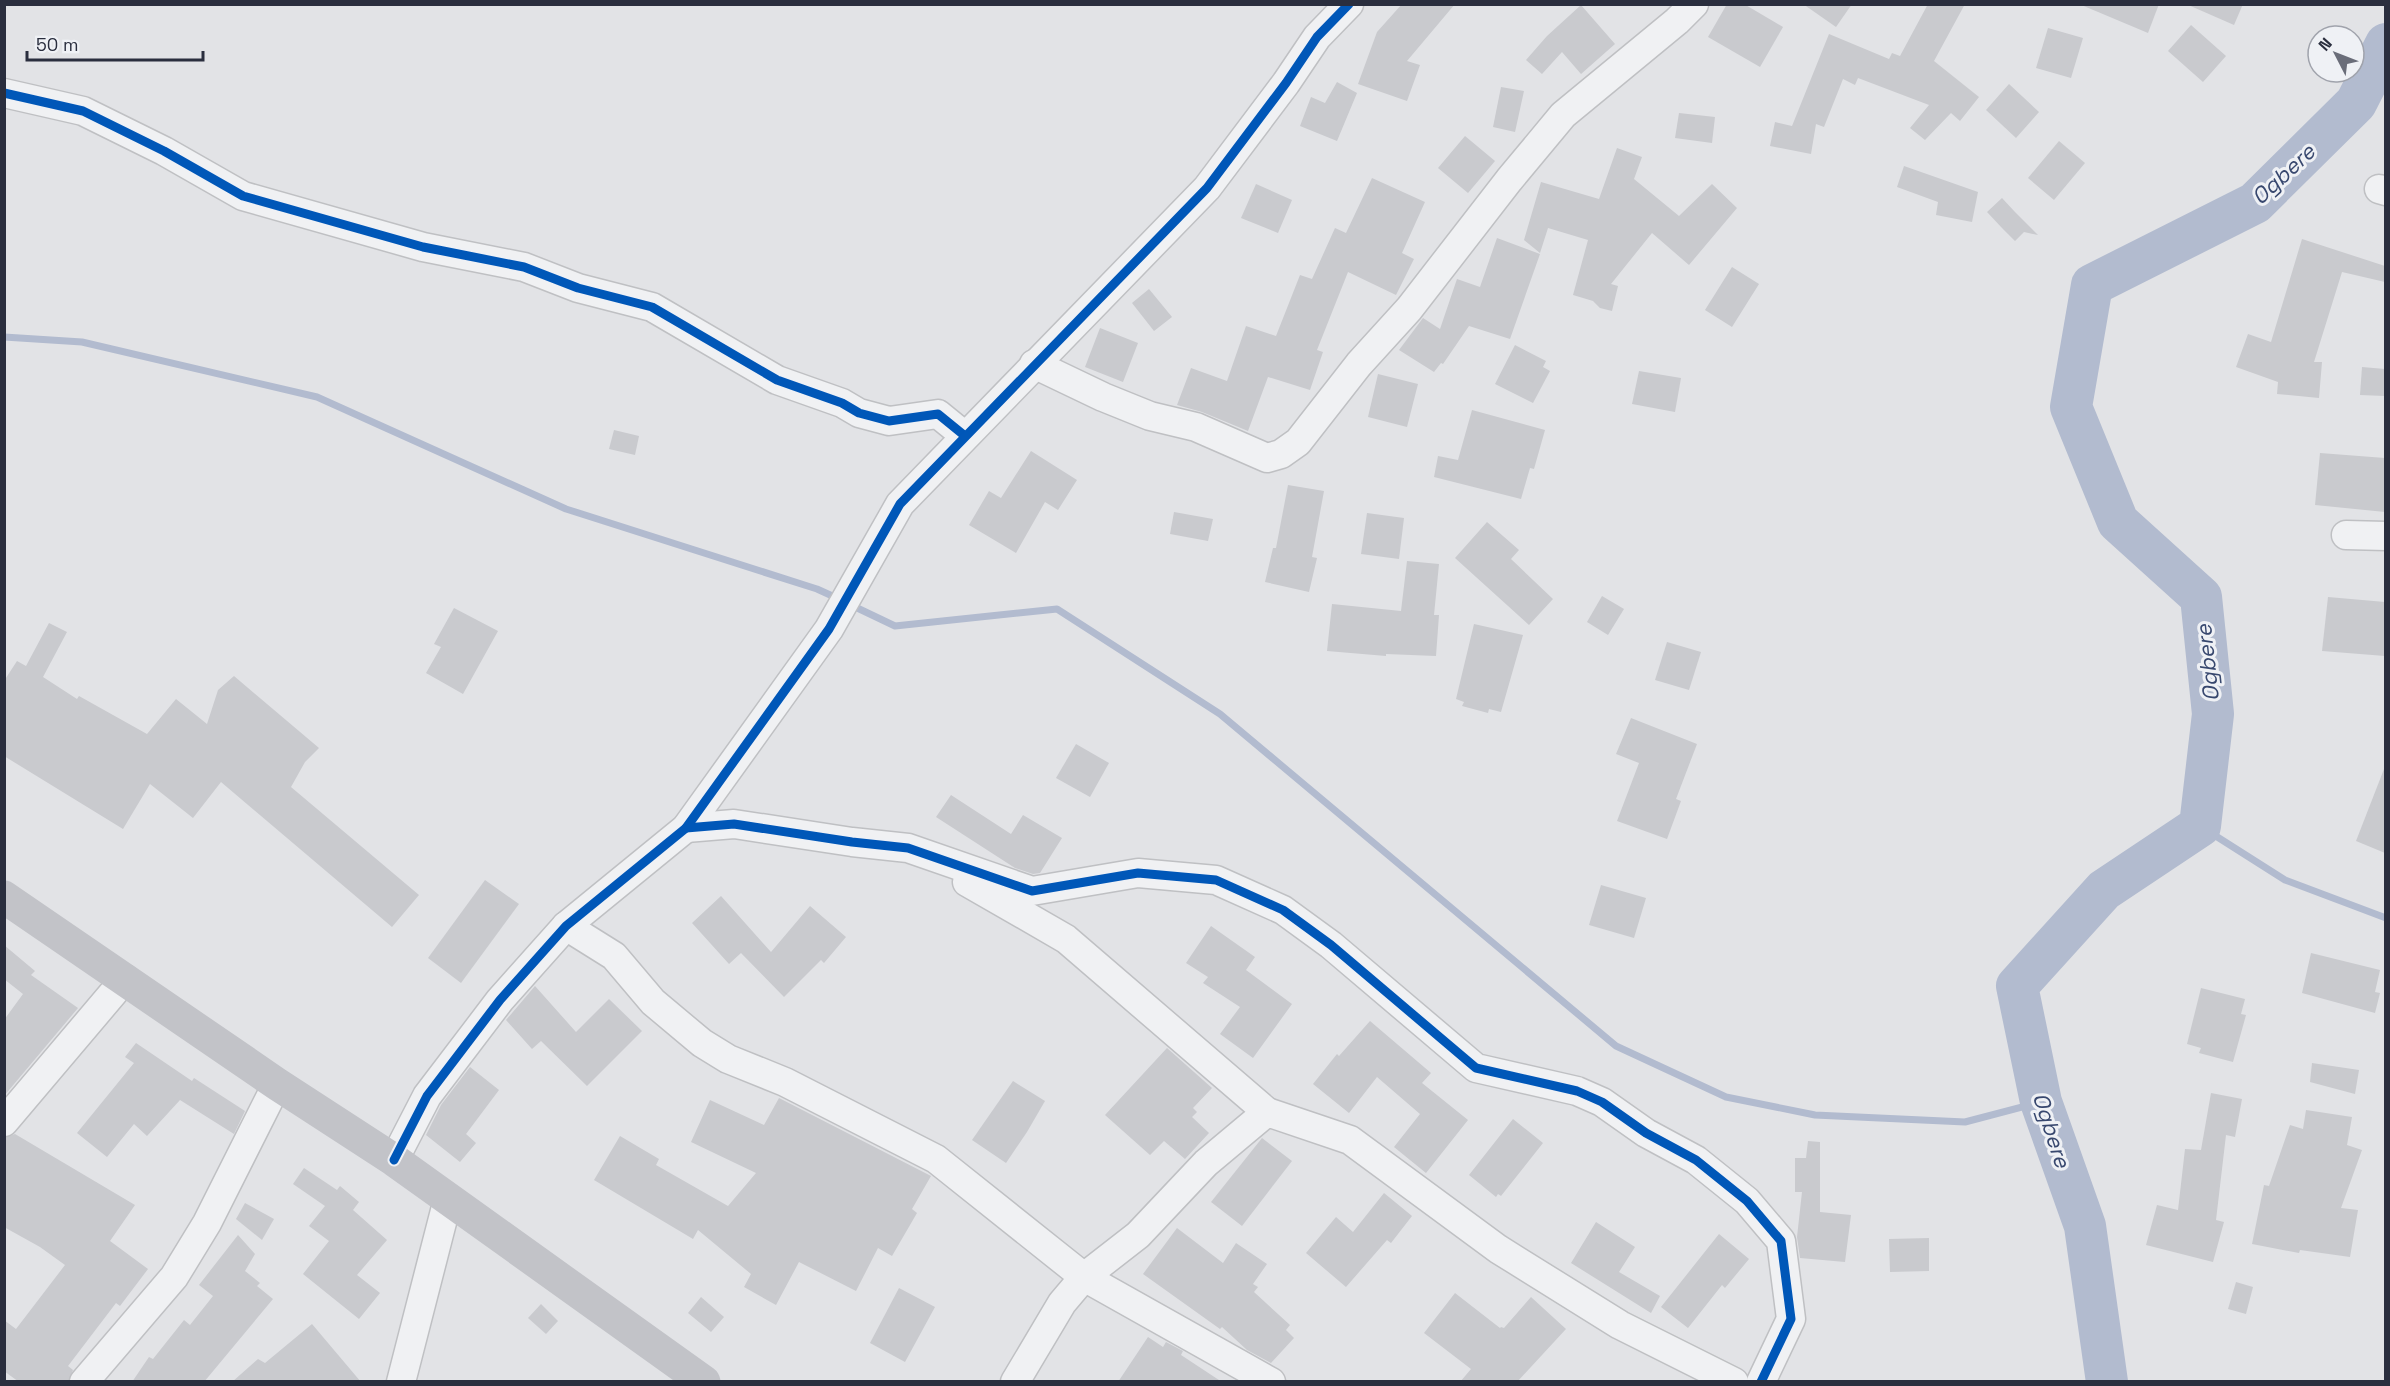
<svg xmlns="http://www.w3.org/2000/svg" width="2390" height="1386" font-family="'Space Grotesk',sans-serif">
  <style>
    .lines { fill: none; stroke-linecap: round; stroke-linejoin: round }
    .stream { stroke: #b2bbcf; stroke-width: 7 }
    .river { stroke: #b2bbcf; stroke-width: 42 }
    .building { fill: #c9cace }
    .street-casing { stroke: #bfc0c3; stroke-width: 31 }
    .street { stroke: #f0f1f3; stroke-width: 28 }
    .secondary { stroke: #c2c3c8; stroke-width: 33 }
    .cycleway-casing { stroke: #eff1f5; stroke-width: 13 }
    .cycleway { stroke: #0057b8; stroke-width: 9 }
    .labels { text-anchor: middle; stroke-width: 6; stroke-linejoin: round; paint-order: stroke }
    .water-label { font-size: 22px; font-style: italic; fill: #37476e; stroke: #eff1f5 }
  </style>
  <rect width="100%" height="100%" fill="#e2e3e6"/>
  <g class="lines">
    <g class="stream">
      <path d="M4 337 82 342 317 397 566 509 817 589 839 599"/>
      <path d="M851 605 895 626 1057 609 1220 714 1616 1046 1726 1097 1815 1115 1965 1122 2041 1102"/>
      <path d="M2200 826 2285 880 2386 918"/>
    </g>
    <path class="river" d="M2107 1382 2085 1226 2041 1102 2017 986 2104 890 2200 826 2213 714 2201 597 2118 522 2071 407 2092 285 2255 203 2356 103 2386 44"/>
  </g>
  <g class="building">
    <path d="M1402 4H1455L1407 61 1420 65 1407 101 1358 84 1377 32Z"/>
    <path d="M1727 4H1744L1783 27 1760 67 1708 37Z"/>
    <path d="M1803 4H1852L1836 27Z"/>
    <path d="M1928 4H1965L1934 61 1979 97 1960 121 1951 113 1925 140 1910 128 1929 105 1858 78 1855 85 1843 79 1824 127 1816 124 1811 154 1770 146 1775 122 1792 126 1829 34 1889 59 1892 53 1900 56Z"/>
    <path d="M2079 4H2159L2148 33Z"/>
    <path d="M2186 4H2243L2234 25Z"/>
    <path d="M1581 5 1615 44 1581 74 1562 52 1542 74 1526 60 1547 36Z"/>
    <path d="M2191 25 2226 56 2203 82 2168 51Z"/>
    <path d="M2048 28 2083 38 2071 78 2036 68Z"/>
    <path d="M1337 82 1357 93 1337 141 1300 126 1311 97 1325 103Z"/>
    <path d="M2009 84 2039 112 2016 138 1986 110Z"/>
    <path d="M1501 87 1524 91 1515 132 1493 127Z"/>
    <path d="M1679 113 1715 117 1712 143 1675 138Z"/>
    <path d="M1465 136 1495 161 1468 193 1438 168Z"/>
    <path d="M2059 141 2085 163 2054 200 2028 178Z"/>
    <path d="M1617 148 1642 157 1634 179 1679 216 1712 184 1737 208 1689 265 1652 233 1611 284 1618 286 1612 311 1600 308 1593 301 1573 295 1588 240 1548 228 1540 253 1524 240 1541 182 1599 199Z"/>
    <path d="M1904 166 1978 192 1972 222 1936 215 1938 202 1897 187Z"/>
    <path d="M1372 178 1425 202 1402 253 1414 259 1396 295 1348 272 1317 350 1323 352 1310 390 1268 377 1248 431 1202 412 1177 405 1191 368 1227 381 1246 326 1276 336 1300 275 1312 279 1335 228 1346 233Z"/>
    <path d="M1256 184 1292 200 1278 233 1241 218Z"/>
    <path d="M2002 198 2015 212 2038 235 2024 232 2015 241 2002 228 1987 212Z"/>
    <path d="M1497 238 1540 254 1510 339 1469 326 1443 364 1441 363 1434 372 1399 350 1423 318 1440 329 1457 279 1480 287Z"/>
    <path d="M2302 239 2385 266V282L2342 272 2314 362H2322L2319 398 2277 394 2278 382 2236 367 2248 334 2271 342Z"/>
    <path d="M1732 267 1759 284 1732 327 1705 310Z"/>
    <path d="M1149 289 1172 317 1154 331 1132 303Z"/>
    <path d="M1100 328 1138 343 1123 382 1085 367Z"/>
    <path d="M1515 345 1546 361 1543 367 1550 371 1533 403 1495 384Z"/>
    <path d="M2362 367 2385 369V396L2360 395Z"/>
    <path d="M1639 371 1681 378 1675 412 1632 404Z"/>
    <path d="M1378 374 1418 384 1407 427 1368 417Z"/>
    <path d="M1472 410 1545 430 1534 469 1530 468 1521 499 1434 477 1438 456 1458 460Z"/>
    <path d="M614 430 639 436 635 455 609 449Z"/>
    <path d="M1031 451 1077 480 1058 510 1045 502 1016 553 969 525 989 491 1001 498Z"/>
    <path d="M2320 453 2385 458V512L2315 505Z"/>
    <path d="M1288 485 1324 491 1312 557 1317 558 1309 592 1265 582 1273 548H1276Z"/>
    <path d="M1174 512 1213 519 1208 541 1170 534Z"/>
    <path d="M1367 513 1404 518 1399 559 1361 554Z"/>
    <path d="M1487 522 1519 550 1511 559 1553 599 1529 625 1455 558Z"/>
    <path d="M1407 561 1439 564 1434 615H1439L1436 656 1386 654V656L1327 651 1332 604 1401 611Z"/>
    <path d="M1602 596 1624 609 1608 635 1587 622Z"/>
    <path d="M2328 597 2385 602V656L2322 651Z"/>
    <path d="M454 608 498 631 463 694 426 673 441 647 434 644Z"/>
    <path d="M49 623 67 632 43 677 77 699 79 696 147 734 176 699 207 724 218 690 234 676 319 748 305 762 291 787 419 895 392 927 221 782 193 818 150 784 123 829 4 756V681L17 661 26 666Z"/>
    <path d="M1474 624 1523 635 1501 712 1489 709 1488 713 1462 706 1464 702 1456 699Z"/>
    <path d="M1667 642 1701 652 1689 690 1655 680Z"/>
    <path d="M1631 718 1697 744 1676 799 1681 801 1667 839 1617 821 1639 763 1616 754Z"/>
    <path d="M1076 744 1109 763 1090 797 1056 778Z"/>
    <path d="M2384 769 2385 770V853L2356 841Z"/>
    <path d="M951 795 1011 834 1023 815 1062 838 1040 873 1033 874 1015 868 936 817Z"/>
    <path d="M485 880 519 904 461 983 428 958Z"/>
    <path d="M1601 885 1646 898 1634 938 1589 925Z"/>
    <path d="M721 896 771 952 810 906 846 937 824 963 821 960 784 997 741 953 729 964 692 923Z"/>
    <path d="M1211 926 1255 957 1246 970 1292 1004 1253 1058 1220 1034 1240 1007 1203 983 1208 977 1186 963Z"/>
    <path d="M4 945 35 971 31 975 78 1008 4 1096V1020L23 994 4 979Z"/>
    <path d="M2311 953 2380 970 2375 992 2380 993 2375 1013 2302 993Z"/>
    <path d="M535 986 576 1032 609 999 642 1031 587 1086 541 1041 532 1049 506 1020Z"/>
    <path d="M2201 988 2245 999 2241 1014 2246 1015 2233 1062 2199 1053 2201 1048 2187 1044Z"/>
    <path d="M1370 1021 1431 1073 1422 1083 1468 1120 1426 1173 1394 1147 1420 1114 1377 1077 1349 1113 1313 1084 1337 1054 1339 1056Z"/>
    <path d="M136 1043 192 1081 194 1078 245 1111 234 1134 180 1100 147 1136 134 1124 107 1157 77 1133 134 1063 125 1057Z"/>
    <path d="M1167 1048 1212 1088 1193 1108 1197 1112 1192 1117 1209 1133 1185 1159 1164 1141 1150 1155 1105 1115Z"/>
    <path d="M2312 1063 2359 1070 2355 1094 2310 1082Z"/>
    <path d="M470 1067 499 1090 466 1134 476 1143 460 1162 426 1135 441 1105Z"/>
    <path d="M1013 1081 1045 1101 1027 1132 1006 1163 972 1140Z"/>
    <path d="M2211 1093 2242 1099 2235 1137 2226 1135 2216 1220 2224 1222 2213 1262 2146 1245 2157 1205 2178 1210 2185 1149 2201 1150Z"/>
    <path d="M779 1098 931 1176 912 1209 917 1213 892 1256 878 1248 856 1291 799 1262 776 1305 744 1287 751 1274 698 1230 693 1239 594 1180 620 1136 659 1159 656 1165 728 1206 756 1173 691 1142 710 1100 764 1125Z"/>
    <path d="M2306 1110 2352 1117 2347 1145 2362 1150 2341 1208 2358 1210 2350 1257 2300 1250 2299 1253 2252 1244 2264 1185 2269 1186 2290 1125 2303 1129Z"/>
    <path d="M1513 1119 1543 1143 1501 1196 1498 1194 1496 1197 1469 1175Z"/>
    <path d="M15 1134 135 1205 110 1241 148 1269 120 1306 116 1303 68 1366 73 1370 68 1382H19L4 1371V1320L16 1329 65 1265 40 1247 4 1227V1138Z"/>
    <path d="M1262 1138 1292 1161 1242 1226 1211 1202Z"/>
    <path d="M1808 1141 1820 1142V1212L1851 1215 1845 1262 1800 1258 1797 1237 1802 1192H1795V1158H1806Z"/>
    <path d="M304 1168 337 1190 340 1186 359 1202 353 1210 387 1240 357 1275 380 1293 359 1319 303 1274 329 1241 309 1226 325 1206 293 1184Z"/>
    <path d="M1384 1193 1412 1216 1391 1243 1387 1240 1346 1287 1306 1253 1336 1217 1353 1232Z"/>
    <path d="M245 1203 274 1219 262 1240 236 1219Z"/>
    <path d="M1596 1222 1635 1247 1619 1272 1660 1296 1651 1313 1571 1263Z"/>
    <path d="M1177 1228 1223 1263 1236 1243 1267 1264 1253 1284 1258 1287 1254 1292 1290 1325 1286 1330 1294 1338 1271 1363 1247 1350 1222 1327 1220 1329 1143 1274Z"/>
    <path d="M1719 1234 1749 1259 1725 1288 1722 1285 1688 1328 1661 1307Z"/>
    <path d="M238 1235 255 1254 245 1271 260 1283 257 1286 273 1299 204 1382H132L149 1357 153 1359 184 1320 190 1325 213 1296 199 1285Z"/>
    <path d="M1929 1238V1271L1890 1272 1889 1239Z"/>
    <path d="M2236 1282 2253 1287 2246 1314 2228 1309Z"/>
    <path d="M899 1288 935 1307 905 1362 870 1343Z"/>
    <path d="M1455 1293 1500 1328 1501 1327 1504 1328 1531 1297 1566 1329 1517 1382H1460L1471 1369 1424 1333Z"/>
    <path d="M701 1297 724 1317 711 1332 688 1313Z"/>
    <path d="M541 1304 558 1321 546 1334 528 1318Z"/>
    <path d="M312 1324 361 1382H232L258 1359 265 1363Z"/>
    <path d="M1148 1337 1163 1347 1166 1342 1183 1351 1181 1355 1222 1382H1118Z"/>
  </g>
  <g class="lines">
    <g class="street-casing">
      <g id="street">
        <path d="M4 93 83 111 164 151 243 196 423 247 524 267 578 288 652 307 777 380 842 403 859 413 889 421 938 414 965 436"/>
        <path d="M2379 189 2386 191"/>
        <path d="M1034 364 1103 397 1150 416 1196 427 1267 458 1281 454 1298 442 1359 364 1409 309 1509 180 1563 115 1677 21 1694 4"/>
        <path d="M2346 535 2386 536"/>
        <path d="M686 828 734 824 852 842 908 848 1032 891 1138 873 1216 880 1283 910 1331 945 1476 1068 1577 1091 1602 1102 1646 1133 1696 1160 1747 1201 1781 1241 1791 1319 1761 1382"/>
        <path d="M967 882 1066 939 1267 1112"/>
        <path d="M566 926 614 956 653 1002 702 1043 728 1059 785 1082 936 1159 1084 1277 1271 1382"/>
        <path d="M4 1122 125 979"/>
        <path d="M394 1160 427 1096 500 1000 566 926 686 828 829 629 900 504 1207 188 1286 83 1317 37 1349 4"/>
        <path d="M84 1382 174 1277 207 1223 277 1084"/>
        <path d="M401 1382 448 1199"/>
        <path d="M1015 1382 1062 1303 1084 1277 1138 1235 1206 1163 1267 1112 1350 1140 1498 1249 1620 1325 1734 1382"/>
      </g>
    </g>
    <use href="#street" class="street"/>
    <path class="secondary" d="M4 897 277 1084 394 1160 704 1382"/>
    <g class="cycleway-casing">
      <g id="cycleway">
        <path d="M4 93 83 111 164 151 243 196 423 247 524 267 578 288 652 307 777 380 842 403 859 413 889 421 938 414 965 436"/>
        <path d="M686 828 734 824 852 842 908 848 1032 891 1138 873 1216 880 1283 910 1331 945 1476 1068 1577 1091 1602 1102 1646 1133 1696 1160 1747 1201 1781 1241 1791 1319 1761 1382"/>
        <path d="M394 1160 427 1096 500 1000 566 926 686 828 829 629 900 504 1207 188 1286 83 1317 37 1349 4"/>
      </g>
    </g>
    <use href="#cycleway" class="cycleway"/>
  </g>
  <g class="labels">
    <g class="water-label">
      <text transform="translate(2283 174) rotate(-43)" y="8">Ogbere</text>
      <text transform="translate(2207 663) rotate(-96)" y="8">Ogbere</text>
      <text transform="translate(2052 1130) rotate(72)" y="8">Ogbere</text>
    </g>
  </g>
  <rect width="2390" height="1386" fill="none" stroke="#2a2e3e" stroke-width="12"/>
  <g transform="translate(2336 54) rotate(312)"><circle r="28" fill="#eff1f5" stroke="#a0a3ac" stroke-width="1.5"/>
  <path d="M0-4.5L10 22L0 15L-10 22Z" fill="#6a6d79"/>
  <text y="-9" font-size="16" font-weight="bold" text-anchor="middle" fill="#2a2e3e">N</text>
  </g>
  <path d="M27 51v9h176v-9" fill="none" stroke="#2a2e3e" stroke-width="3"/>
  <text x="36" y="51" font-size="18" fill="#2a2e3e" stroke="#eff1f5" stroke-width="4.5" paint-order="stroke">50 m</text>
</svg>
